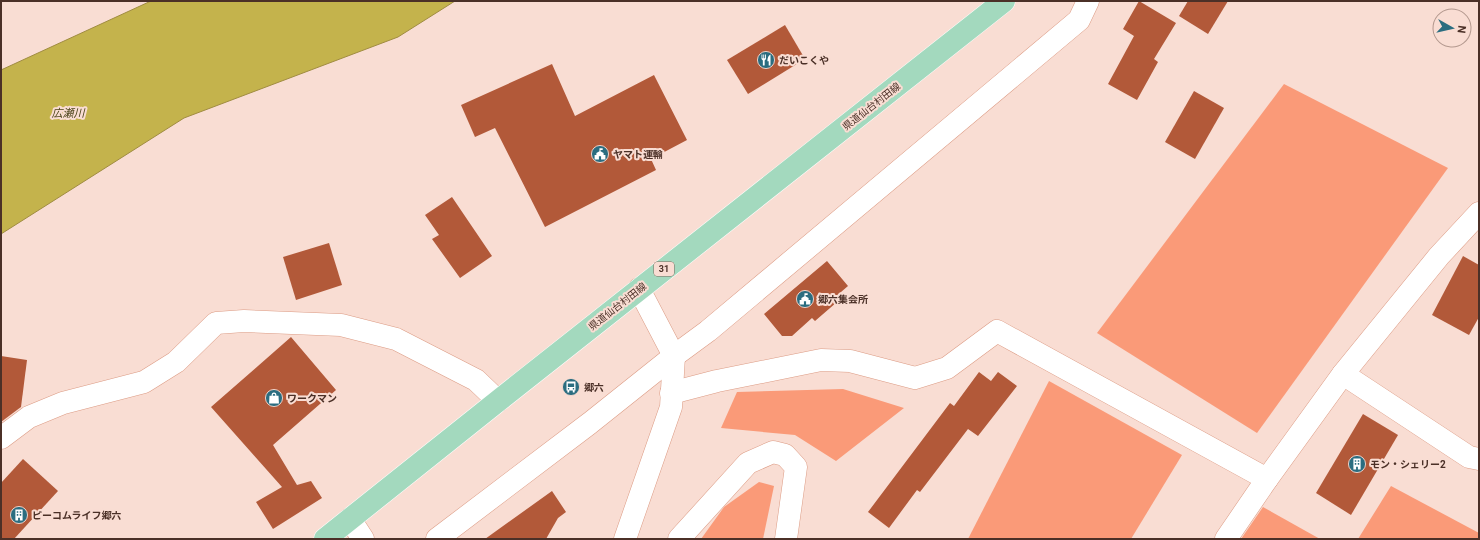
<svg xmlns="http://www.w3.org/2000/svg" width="1480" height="540" font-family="Roboto,'Noto Sans JP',sans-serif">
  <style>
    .forest { fill: #fa9a78 }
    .water { fill: #c4b34c; stroke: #a08c41 }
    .building { fill: #b25939 }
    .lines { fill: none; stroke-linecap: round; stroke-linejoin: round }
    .minor-casing { stroke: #dc9b84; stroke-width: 23 }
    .major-casing { stroke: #fff; stroke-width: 23 }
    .minor { stroke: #fff; stroke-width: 22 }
    .major { stroke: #a3d9be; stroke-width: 22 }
    .labels { text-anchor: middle; stroke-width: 4; stroke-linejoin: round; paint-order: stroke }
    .shield { fill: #f9ddd3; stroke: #7f645b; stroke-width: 1 }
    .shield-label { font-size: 9px; font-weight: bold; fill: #4b3027 }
    .poi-label { font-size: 10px; font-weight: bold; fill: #4b3027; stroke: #f9ddd3; text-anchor: start }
    .street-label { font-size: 10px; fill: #4b3027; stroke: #f9ddd3 }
    .water-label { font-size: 11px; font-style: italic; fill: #4b441a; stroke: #f9ddd3 }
  </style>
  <rect width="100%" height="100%" fill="#f9ddd3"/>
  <g class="forest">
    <path d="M1284 84 1448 168 1257 433 1097 333Z"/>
    <path d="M1049 381 1182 455 1131 539H968Z"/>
    <path d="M843 389 904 408 836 461 795 435 721 428 737 392Z"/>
    <path d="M759 482 774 486 763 539H701L724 507Z"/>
    <path d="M1391 486 1479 533V539H1358Z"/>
    <path d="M1263 507 1320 539H1241Z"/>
  </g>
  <path class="water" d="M151 1H455L398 37 184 118 1 234V70Z"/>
  <g class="building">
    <path d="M1139 1 1176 23 1154 59 1158 62 1137 100 1108 84 1134 36 1123 29Z"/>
    <path d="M1188 1H1228L1208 34 1179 16Z"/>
    <path d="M785 25 805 59 748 94 727 60Z"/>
    <path d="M552 64 575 116 654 75 687 140 651 159 656 170 545 227 495 128 475 137 461 105Z"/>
    <path d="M1194 91 1224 108 1195 159 1165 142Z"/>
    <path d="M452 197 492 256 460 278 432 239 439 235 425 215Z"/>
    <path d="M329 243 342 285 296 300 283 257Z"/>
    <path d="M1463 256 1479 265V317L1469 335 1432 315Z"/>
    <path d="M827 261 848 286 834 298 837 302 815 321 812 318 792 336H782L764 314Z"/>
    <path d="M291 337 336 390 273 445 297 485 311 481 322 498 273 529 256 502 282 487 211 407Z"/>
    <path d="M1 356 27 360 21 407 1 422Z"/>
    <path d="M979 372 991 381 998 372 1017 386 978 436 968 429 920 492 917 490 889 528 868 512 950 403 954 406Z"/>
    <path d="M1363 414 1398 435 1351 515 1316 493Z"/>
    <path d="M23 459 58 491 14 539H1V483Z"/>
    <path d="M552 491 566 512 558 518 546 539H485Z"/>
  </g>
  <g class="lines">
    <g class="minor-casing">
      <g id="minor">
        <path d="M1343 374 1469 457 1479 459"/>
        <path d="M671 393 717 381 821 360 850 361 915 378 947 368 997 331 1267 479"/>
        <path d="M1 438 29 417 63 403 144 382 176 362 216 323 244 321 341 325 396 339 476 380 498 401"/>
        <path d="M350 519 363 539"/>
        <path d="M437 539 590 423 674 356 708 331 1079 20 1088 1"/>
        <path d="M625 539 671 407 674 356 639 289"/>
        <path d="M679 539 748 463 773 452 785 455 796 467 786 539"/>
        <path d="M1226 539 1267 479 1343 374 1439 256 1479 213"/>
      </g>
    </g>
    <g class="major-casing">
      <path id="major" d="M325 539 498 401 1004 1"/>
    </g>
    <use href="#minor" class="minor"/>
    <use href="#major" class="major"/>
  </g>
  <defs>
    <g id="restaurant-disc" transform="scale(0.9)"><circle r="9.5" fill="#2b6d80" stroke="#f9ddd3"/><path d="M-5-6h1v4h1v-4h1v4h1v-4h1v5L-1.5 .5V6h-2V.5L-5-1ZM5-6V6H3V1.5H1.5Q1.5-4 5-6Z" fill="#fff"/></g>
    <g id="civic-disc" transform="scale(0.9)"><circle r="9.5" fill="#2b6d80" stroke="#f9ddd3"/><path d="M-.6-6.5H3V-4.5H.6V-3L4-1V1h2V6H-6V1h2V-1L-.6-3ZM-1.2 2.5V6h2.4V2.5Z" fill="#fff"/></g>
    <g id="bus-disc" transform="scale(0.9)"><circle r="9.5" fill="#2b6d80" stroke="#f9ddd3"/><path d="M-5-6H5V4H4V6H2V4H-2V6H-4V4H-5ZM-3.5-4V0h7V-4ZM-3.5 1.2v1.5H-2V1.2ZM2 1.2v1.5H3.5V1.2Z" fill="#fff"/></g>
    <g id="shop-disc" transform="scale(0.9)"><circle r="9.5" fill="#2b6d80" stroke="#f9ddd3"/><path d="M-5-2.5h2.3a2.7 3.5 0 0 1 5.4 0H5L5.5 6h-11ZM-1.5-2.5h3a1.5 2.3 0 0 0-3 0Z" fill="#fff"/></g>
    <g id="building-disc" transform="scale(0.9)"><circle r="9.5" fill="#2b6d80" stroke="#f9ddd3"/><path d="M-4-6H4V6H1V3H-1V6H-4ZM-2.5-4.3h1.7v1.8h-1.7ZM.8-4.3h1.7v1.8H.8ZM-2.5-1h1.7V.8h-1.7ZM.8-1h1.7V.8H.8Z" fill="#fff"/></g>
  </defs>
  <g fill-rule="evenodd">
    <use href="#restaurant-disc" x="766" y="60"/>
    <use href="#civic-disc" x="600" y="154"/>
    <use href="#civic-disc" x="805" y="299"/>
    <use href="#bus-disc" x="571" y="387"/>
    <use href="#shop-disc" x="274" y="398"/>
    <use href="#building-disc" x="1357" y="464"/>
    <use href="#building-disc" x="19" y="515"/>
  </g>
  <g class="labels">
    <rect class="shield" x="654" y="262" width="20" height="14" rx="3"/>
    <g class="shield-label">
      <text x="664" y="272">31</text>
    </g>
    <g class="poi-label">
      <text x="779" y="64">だいこくや</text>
      <text x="613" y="158">ヤマト運輸</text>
      <text x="818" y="303">郷六集会所</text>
      <text x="584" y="391">郷六</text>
      <text x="287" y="402">ワークマン</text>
      <text x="1370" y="468">モン・シェリー2</text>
      <text x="32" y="519">ピーコムライフ郷六</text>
    </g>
    <g class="street-label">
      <text transform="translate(871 106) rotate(-38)" y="4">県道仙台村田線</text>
      <text transform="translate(617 306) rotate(-38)" y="4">県道仙台村田線</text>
    </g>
    <g class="water-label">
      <text x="68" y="117">広瀬川</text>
    </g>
  </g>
  <rect width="1480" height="540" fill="none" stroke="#4b3027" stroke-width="4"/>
  <g transform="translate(1452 28) rotate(98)"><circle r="19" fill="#f9ddd3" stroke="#b3988e"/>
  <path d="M0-3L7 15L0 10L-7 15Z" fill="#2b6d80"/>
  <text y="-6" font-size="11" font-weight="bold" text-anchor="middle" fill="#4b3027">N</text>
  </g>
</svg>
